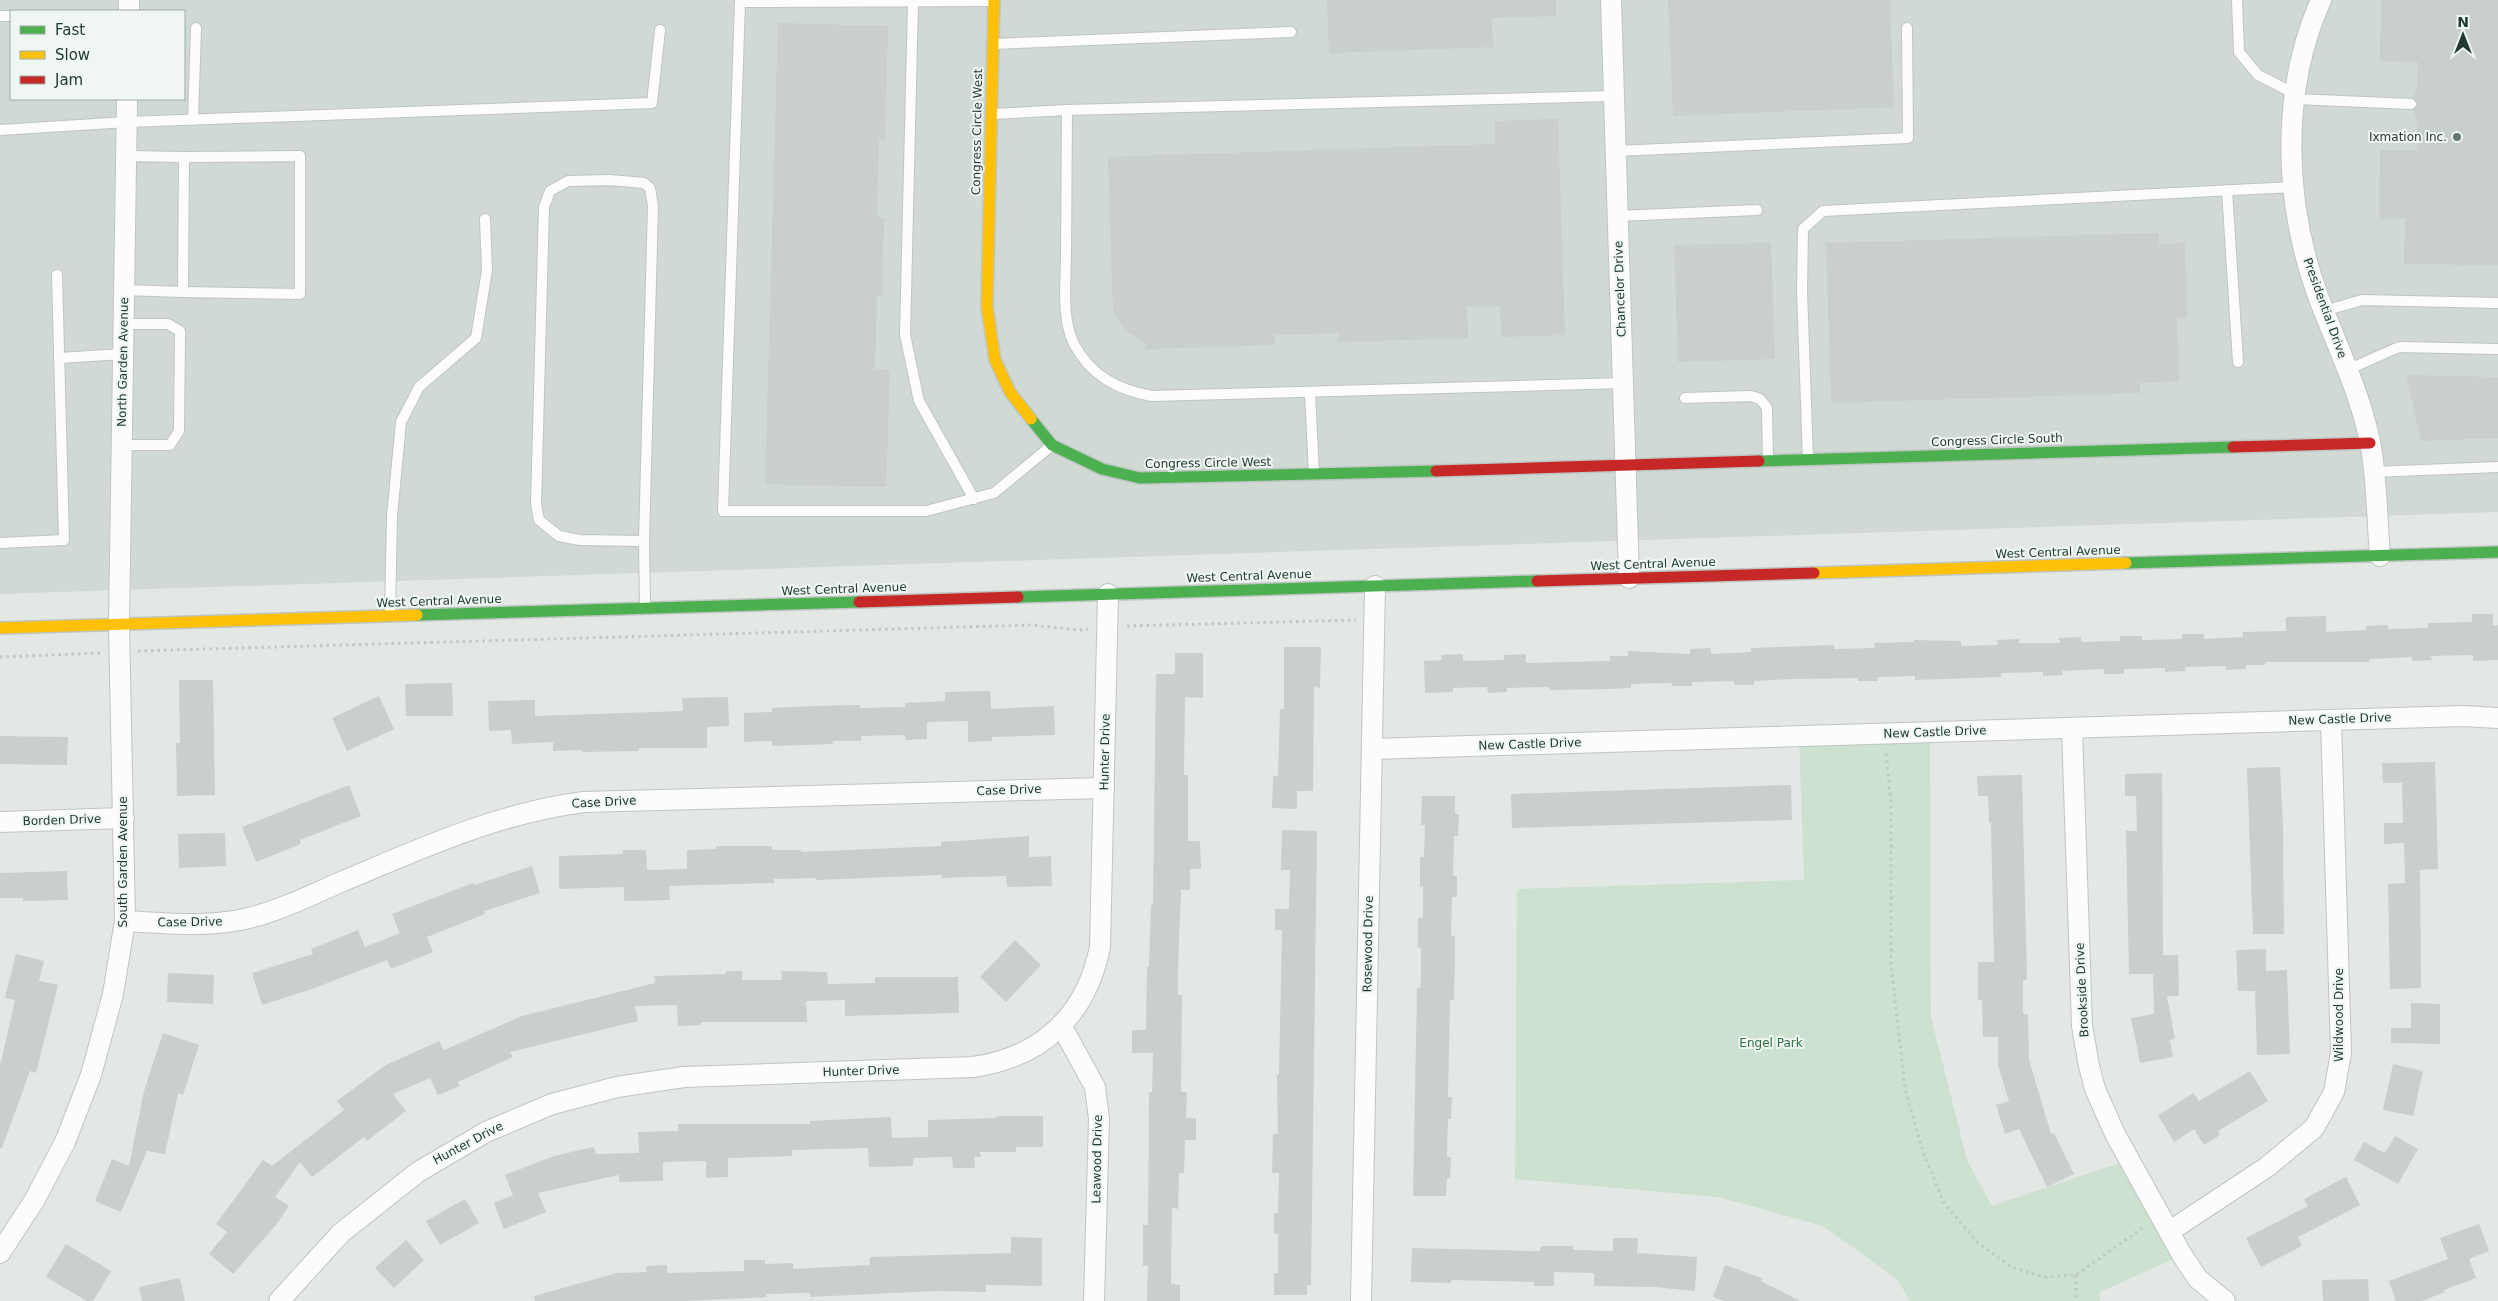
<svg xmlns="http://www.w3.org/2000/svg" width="2498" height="1301" font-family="'DejaVu Sans',sans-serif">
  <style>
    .built { fill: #d0d9d4; fill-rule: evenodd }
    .green { fill: #cce1d0 }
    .building { fill: #c9cfcc }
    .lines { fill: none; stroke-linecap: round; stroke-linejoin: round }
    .lane-casing { stroke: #c0c5c2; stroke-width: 12 }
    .street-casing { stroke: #c0c5c2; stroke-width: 22 }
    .fast-casing { stroke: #bec6c2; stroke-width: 14 }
    .slow-casing { stroke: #bec6c2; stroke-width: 14 }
    .jam-casing { stroke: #bec6c2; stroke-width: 14 }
    .path { stroke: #c0c8c5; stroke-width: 3; stroke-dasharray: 2.5 4; stroke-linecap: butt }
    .lane { stroke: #fbfcfb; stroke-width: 10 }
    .street { stroke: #fbfcfb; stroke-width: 20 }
    .fast { stroke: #4caf50; stroke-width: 11 }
    .slow { stroke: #ffc107; stroke-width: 11 }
    .jam { stroke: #c62828; stroke-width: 11 }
    .poi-dot { fill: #657870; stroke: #f0f7f3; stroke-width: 2 }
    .labels { text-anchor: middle; stroke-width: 4; stroke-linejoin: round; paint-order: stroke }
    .street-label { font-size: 12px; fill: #213b31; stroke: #f0f7f3 }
    .poi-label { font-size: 12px; fill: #213b31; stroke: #f0f7f3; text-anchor: end }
    .park-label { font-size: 12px; fill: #2c713f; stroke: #f0f7f3 }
  </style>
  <rect width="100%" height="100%" fill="#e3e8e5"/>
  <path class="built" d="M0 0H2498V512L0 594ZM11 11H184V99H11Z"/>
  <path class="green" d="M1930 732 1931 1017 1967 1160 1992 1206 2129 1160 2182 1255 2100 1292V1301H1910L1897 1279 1823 1226 1718 1197 1515 1179 1517 889 1804 880 1799 736Z"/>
  <g class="building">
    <path d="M1327 0H1556V16L1492 18 1493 47 1329 53Z"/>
    <path d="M1668 0H1890L1894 107 1673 116Z"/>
    <path d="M2381 0H2498V265L2404 264 2405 219H2379L2380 150H2417V124L2413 110 2418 104 2413 98 2417 89 2418 62 2380 61Z"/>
    <path d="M778 23 888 26 885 141 879 140 877 217 884 218 882 295H877L875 369 890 370 886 487 765 484Z"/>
    <path d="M1558 119 1565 335 1501 337 1500 306 1467 307 1468 338 1338 342V333L1275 335V345L1146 349 1145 343 1126 331 1113 312 1108 157 1495 144V121Z"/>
    <path d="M2159 233V244L2185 243 2187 317 2177 318 2179 381 2140 383V393L1831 403 1826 243Z"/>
    <path d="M1771 243 1775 359 1678 362 1674 245Z"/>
    <path d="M2406 375 2498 377V438L2421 441Z"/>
    <path d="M2472 614H2493V626L2498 625V660L2473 661V655L2431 656 2432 660 2412 661V657L2369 659 2370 662H2265V665H2246V669L2226 670V666L2185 667V671L2165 672V668L2124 669V674H2104V669L2062 671 2063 675 2043 676V672L2001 673V677L1915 680V676L1877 677 1878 681H1858L1857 678 1795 679 1754 681V685H1735L1734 681 1692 682V686H1672V683L1631 684V688L1611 689 1550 690 1549 687 1507 688V692L1488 693 1487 687 1453 688V692L1425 693 1424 661 1442 660 1441 655 1463 654V661L1504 660V655L1526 654V663L1610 661V656H1628V651L1690 654V649L1711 648V654L1751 652V648L1834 645V649L1875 648 1874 643 1914 642V640L1961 641V646L1998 645 1997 640 2019 639V643H2060L2059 638 2081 637V642L2120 641V636H2142V640L2182 639V634H2204V639L2243 637V632L2286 631V617L2326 616V632L2366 630V626L2388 625V629L2428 628V623L2472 622Z"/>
    <path d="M1284 647H1321L1320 688 1314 687 1313 791H1297V809L1272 808 1273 776H1278L1280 709H1284Z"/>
    <path d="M1175 653H1203V698L1185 697 1184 775H1188V841H1200L1201 869H1190V890H1181L1178 967V995H1182L1181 1092H1187L1186 1118H1196V1140H1185L1184 1173H1179L1178 1209 1172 1208 1171 1284 1180 1285V1301H1147L1148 1266H1143V1225H1148L1149 1092H1152L1153 1053H1132V1030H1146L1147 967H1149L1151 905H1153L1156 674H1175Z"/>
    <path d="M179 680H213L215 795 177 796 176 743H180Z"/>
    <path d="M452 683 453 716H406L405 684Z"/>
    <path d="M990 691 991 709 1054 706 1055 735 992 737V741L968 742V721L927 722V739L906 740 905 735 861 736V741H832L833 744 772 746V741L744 742V713L772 712V708L813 706 860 705V708L905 707V703L945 701V692Z"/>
    <path d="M379 696 394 729 347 751 332 718Z"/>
    <path d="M728 697 729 726 707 727V748H639V751L582 752V750L553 751V742L512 744 511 730 489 731 488 701 535 700V716L683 711 682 698Z"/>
    <path d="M0 736 68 737 67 765 0 764Z"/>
    <path d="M2435 762 2438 869 2420 870 2421 988 2390 989 2388 884 2405 883 2404 843 2384 844V823H2403L2402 783H2383L2382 763Z"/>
    <path d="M2280 767 2283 828 2284 934H2253L2247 768Z"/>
    <path d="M2162 773 2163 955H2178L2179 996H2167L2175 1039 2170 1040 2173 1057 2140 1063 2131 1018 2154 1014 2153 974H2129L2126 831H2137L2136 796H2125V774Z"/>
    <path d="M2022 775 2027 980H2023V1014H2028L2029 1060 2051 1134 2054 1133 2074 1174 2047 1187 2019 1129 2005 1134 1996 1105 2009 1101 1998 1065V1037H1983L1982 1000H1978V962H1994L1991 823H1989L1988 796H1978L1977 776Z"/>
    <path d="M349 785 361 816 300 840 301 844 256 862 242 827Z"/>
    <path d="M1791 785 1792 820 1512 828 1511 794Z"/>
    <path d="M1422 796H1455V814H1459L1458 836H1454L1453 876H1457V897H1452L1451 936H1455V958L1454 1000H1450L1448 1097H1452L1451 1119H1448L1447 1157H1451L1450 1178H1447L1446 1196H1413L1417 988H1420L1421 978V948L1418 947V918H1423V887H1420V857H1424L1425 825H1421Z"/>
    <path d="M1282 830 1317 831 1311 1285H1307V1295H1274V1273H1278V1234H1274V1213H1278L1279 1173H1272L1273 1134H1278L1277 1074H1279L1282 930H1275V909H1289L1290 870H1281Z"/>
    <path d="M225 833 226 866 179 868 178 834Z"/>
    <path d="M1029 836V857L1051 856 1052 886 1007 887 1006 876 942 878V875L816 880V878L774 879V883L669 886 670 900 624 901V887L559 889V856L623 854V850H646L647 870 687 869V850L716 849V846H772V850H801V852L941 846V842Z"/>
    <path d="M532 866 540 893 484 911 485 914 427 937 433 952 391 969 387 960 312 989 262 1005 252 973 313 954 311 949 358 930 365 947 400 933 392 914 473 883 474 885Z"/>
    <path d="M67 871 68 900 23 901V898H0V873Z"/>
    <path d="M1015 940 1041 965 1006 1002 980 977Z"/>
    <path d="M2266 949V971L2287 970 2290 1054 2257 1055 2255 991H2238L2236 950Z"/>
    <path d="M16 954 44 961 39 981 58 985 36 1073 30 1071 2 1148H0V1066L15 1000 5 998Z"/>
    <path d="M726 971H742V980H782L781 971 827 972 828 984 875 983V977H958L959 1013 845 1016V1000L806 1001 807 1022H701V1025L678 1026 677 1005 635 1006 638 1021 510 1052 513 1057 458 1082 460 1086 438 1095 430 1078 393 1094 406 1111 367 1141 364 1137 312 1177 300 1162 275 1197 289 1206 276 1225 233 1274 209 1254 227 1232 216 1224 263 1160 272 1166 344 1110 337 1101 384 1066 439 1041 444 1050 522 1016 655 983 654 976 726 974Z"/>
    <path d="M168 973 214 975 213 1004 167 1002Z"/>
    <path d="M2411 1003 2440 1004V1044L2391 1043V1028H2411Z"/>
    <path d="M163 1033 199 1045 183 1095 178 1093 165 1154 147 1151 121 1212 95 1201 112 1159 129 1166 144 1091Z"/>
    <path d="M2393 1064 2423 1071 2413 1116 2383 1110Z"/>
    <path d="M2250 1071 2268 1101 2218 1131 2220 1135 2204 1145 2194 1129 2174 1142 2158 1115 2194 1093 2199 1101Z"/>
    <path d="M996 1116H1043V1147H1016V1152H980L981 1157H974L975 1168H953L952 1157 913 1158V1166L869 1167 868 1148 792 1150V1156L728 1158V1177L706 1178V1161L663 1162V1181L619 1182V1175L538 1193 546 1212 504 1229 494 1203 513 1195 505 1175 554 1156 594 1147 596 1154 639 1153 638 1132 678 1131V1124H810V1121L891 1117 892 1138 928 1137V1120L996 1118Z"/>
    <path d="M2395 1136 2418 1149 2398 1184 2354 1160 2364 1142 2385 1153Z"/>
    <path d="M2346 1177 2360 1205 2298 1237 2302 1246 2261 1267 2246 1238 2308 1206 2304 1199Z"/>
    <path d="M465 1199 479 1223 440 1245 426 1221Z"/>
    <path d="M2479 1224 2489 1251 2469 1259 2476 1278 2444 1290 2445 1292 2422 1301H2396L2389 1281 2448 1259 2440 1238Z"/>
    <path d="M1011 1237 1042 1238V1286L986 1285V1292L936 1291 810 1297V1293L766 1294 767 1297 685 1301H535L534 1296 617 1273 647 1272 646 1266 667 1265V1273L744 1271V1260H765V1264L793 1263V1269L870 1265V1257L1011 1253Z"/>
    <path d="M1613 1238H1638L1637 1253 1697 1257 1695 1291 1654 1287 1594 1286V1273L1554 1272V1286H1534V1282L1451 1280V1283L1411 1282 1412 1248 1540 1251 1541 1246H1573V1250L1613 1251Z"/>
    <path d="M406 1240 424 1260 394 1288 375 1268Z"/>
    <path d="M66 1244 111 1271 93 1301H87L46 1277Z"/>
    <path d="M1725 1265 1762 1278 1761 1281 1800 1301H1724L1713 1297Z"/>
    <path d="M180 1278 185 1301H142L139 1287Z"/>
    <path d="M2368 1279 2369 1301H2323L2322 1280Z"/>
  </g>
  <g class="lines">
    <g class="lane-casing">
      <g id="lane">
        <path d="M2237 0 2239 52 2258 75 2295 94"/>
        <path d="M994 1 740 2 723 511H926L994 493 1051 446"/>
        <path d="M913 2 905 335 919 401 974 499"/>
        <path d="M0 16H11"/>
        <path d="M994 44 1291 32"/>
        <path d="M2295 99 2411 104"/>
        <path d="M1067 110C1067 158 1066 206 1066 254 1066 282 1061 318 1074 344 1091 376 1118 390 1152 396L1623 383"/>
        <path d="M993 114 1067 110 1614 96"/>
        <path d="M193 120 196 28"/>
        <path d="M0 130 127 122 652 103 660 30"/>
        <path d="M1616 151 1908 138 1907 28"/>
        <path d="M2227 190 2238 362"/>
        <path d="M1618 216 1757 210"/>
        <path d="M123 290 183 292 184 157 126 156"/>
        <path d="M183 292 300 294V156L184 157"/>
        <path d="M2324 311 2362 300 2498 303"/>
        <path d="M59 358 123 354"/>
        <path d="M2347 370 2399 347 2498 349"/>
        <path d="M1310 392 1314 474"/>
        <path d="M1685 398 1751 396 1760 399 1767 408 1768 460"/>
        <path d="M122 445H170L179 431 180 331 168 324H124"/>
        <path d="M1808 460 1802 291 1803 229 1823 211 2293 187"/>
        <path d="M2373 472 2498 467"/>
        <path d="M644 541 580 540 559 536 539 520 536 504 544 207 550 191 568 181 610 180 644 183 650 188 653 206 644 541 645 607"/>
        <path d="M0 543 64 540 57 275"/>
        <path d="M390 615 392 516 401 422 419 387 476 338 487 270 485 219"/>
      </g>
    </g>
    <g class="street-casing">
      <g id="street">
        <path d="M1611 0 1629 578"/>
        <path d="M2321 0C2280 92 2284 203 2318 296 2336 344 2360 392 2370 442 2377 477 2377 520 2380 556"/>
        <path d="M129 11V0"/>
        <path d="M2072 728 2082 1026 2089 1066 2095 1089 2115 1134 2182 1255 2198 1279 2225 1301"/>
        <path d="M1372 749 2463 716 2498 718"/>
        <path d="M0 822 124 818"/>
        <path d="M125 921C166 923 208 928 249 918 281 910 311 895 341 882 420 849 497 813 584 802L1104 788"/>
        <path d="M1061 1025 1095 1087 1099 1119 1094 1301"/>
        <path d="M2170 1231 2267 1167 2314 1128 2334 1092 2341 1053 2331 720"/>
        <path d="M0 1253 34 1201 65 1142 91 1075 113 994 125 921 119 625 127 99"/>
        <path d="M279 1301 341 1233 418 1172 486 1132 552 1104 617 1087 684 1077 973 1067C1042 1057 1086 1016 1100 947L1108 594"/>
        <path d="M1361 1301 1375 586"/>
      </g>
    </g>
    <g class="fast-casing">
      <g id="fast">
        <path d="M1031 419 1052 445 1102 469 1140 478 1436 471"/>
        <path d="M1759 461 2233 447"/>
        <path d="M2126 563 2498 552"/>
        <path d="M1018 597 1537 581"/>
        <path d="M417 615 859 602"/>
      </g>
    </g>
    <g class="slow-casing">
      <g id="slow">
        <path d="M994 0 987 307 995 360 1010 392 1031 419"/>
        <path d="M1814 573 2126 563"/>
        <path d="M0 628 417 615"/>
      </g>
    </g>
    <g class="jam-casing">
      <g id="jam">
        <path d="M2233 447 2370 443"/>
        <path d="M1436 471 1759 461"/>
        <path d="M1537 581 1814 573"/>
        <path d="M859 602 1018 597"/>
      </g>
    </g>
    <g class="path">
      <path d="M1127 626 1356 620"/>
      <path d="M138 651 1031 625 1079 630 1088 629"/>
      <path d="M0 657 102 653"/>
      <path d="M1886 754 1891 802V964L1905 1089 1923 1152 1944 1203 1977 1242 2011 1267 2044 1277 2076 1275 2145 1226"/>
      <path d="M2076 1275V1301"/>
    </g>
    <use href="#lane" class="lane"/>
    <use href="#street" class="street"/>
    <use href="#fast" class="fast"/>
    <use href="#slow" class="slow"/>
    <use href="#jam" class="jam"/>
  </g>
  <circle class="poi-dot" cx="2457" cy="137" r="5"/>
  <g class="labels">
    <g class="street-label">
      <text transform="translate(977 132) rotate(-89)" y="4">Congress Circle West</text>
      <text transform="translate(1620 289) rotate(-92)" y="4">Chancelor Drive</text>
      <text transform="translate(2325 308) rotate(70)" y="4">Presidential Drive</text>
      <text transform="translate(123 362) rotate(-89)" y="4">North Garden Avenue</text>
      <text transform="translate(1997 440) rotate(-2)" y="4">Congress Circle South</text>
      <text transform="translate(1208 463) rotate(-1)" y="4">Congress Circle West</text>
      <text transform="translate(2058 552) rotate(-2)" y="4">West Central Avenue</text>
      <text transform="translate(1653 564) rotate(-2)" y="4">West Central Avenue</text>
      <text transform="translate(1249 576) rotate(-2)" y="4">West Central Avenue</text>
      <text transform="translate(844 589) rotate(-2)" y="4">West Central Avenue</text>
      <text transform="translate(439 601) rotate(-2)" y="4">West Central Avenue</text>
      <text transform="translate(2340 719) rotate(-2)" y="4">New Castle Drive</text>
      <text transform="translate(1935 732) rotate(-2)" y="4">New Castle Drive</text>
      <text transform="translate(1530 744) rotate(-2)" y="4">New Castle Drive</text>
      <text transform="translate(1105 752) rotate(-89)" y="4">Hunter Drive</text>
      <text transform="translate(1009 790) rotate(-2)" y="4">Case Drive</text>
      <text transform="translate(604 802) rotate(-3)" y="4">Case Drive</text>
      <text transform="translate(62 820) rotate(-2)" y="4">Borden Drive</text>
      <text transform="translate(123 862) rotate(-90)" y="4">South Garden Avenue</text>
      <text transform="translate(190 922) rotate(-1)" y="4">Case Drive</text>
      <text transform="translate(1368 944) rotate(-89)" y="4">Rosewood Drive</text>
      <text transform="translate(2082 990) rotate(-93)" y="4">Brookside Drive</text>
      <text transform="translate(2339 1015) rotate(-90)" y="4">Wildwood Drive</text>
      <text transform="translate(861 1071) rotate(-2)" y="4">Hunter Drive</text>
      <text transform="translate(468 1143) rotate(-28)" y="4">Hunter Drive</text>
      <text transform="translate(1097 1159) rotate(-89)" y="4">Leawood Drive</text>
    </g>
    <g class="poi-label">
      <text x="2447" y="141">Ixmation Inc.</text>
    </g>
    <g class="park-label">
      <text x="1771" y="1047">Engel Park</text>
    </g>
  </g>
  <rect x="10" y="10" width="175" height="90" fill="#f0f7f3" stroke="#9daca5"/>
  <rect x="20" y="26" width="25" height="8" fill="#4caf50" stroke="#9daca5"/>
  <text x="55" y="35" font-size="15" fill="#213b31">Fast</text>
  <rect x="20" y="51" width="25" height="8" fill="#ffc107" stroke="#9daca5"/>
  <text x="55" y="60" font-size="15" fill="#213b31">Slow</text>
  <rect x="20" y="76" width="25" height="8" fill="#c62828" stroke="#9daca5"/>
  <text x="55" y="85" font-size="15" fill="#213b31">Jam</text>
  <g transform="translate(2463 35)" stroke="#f0f7f3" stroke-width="4" paint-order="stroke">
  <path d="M0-4L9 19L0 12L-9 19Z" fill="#213b31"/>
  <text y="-8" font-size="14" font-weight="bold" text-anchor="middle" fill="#213b31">N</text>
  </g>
</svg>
